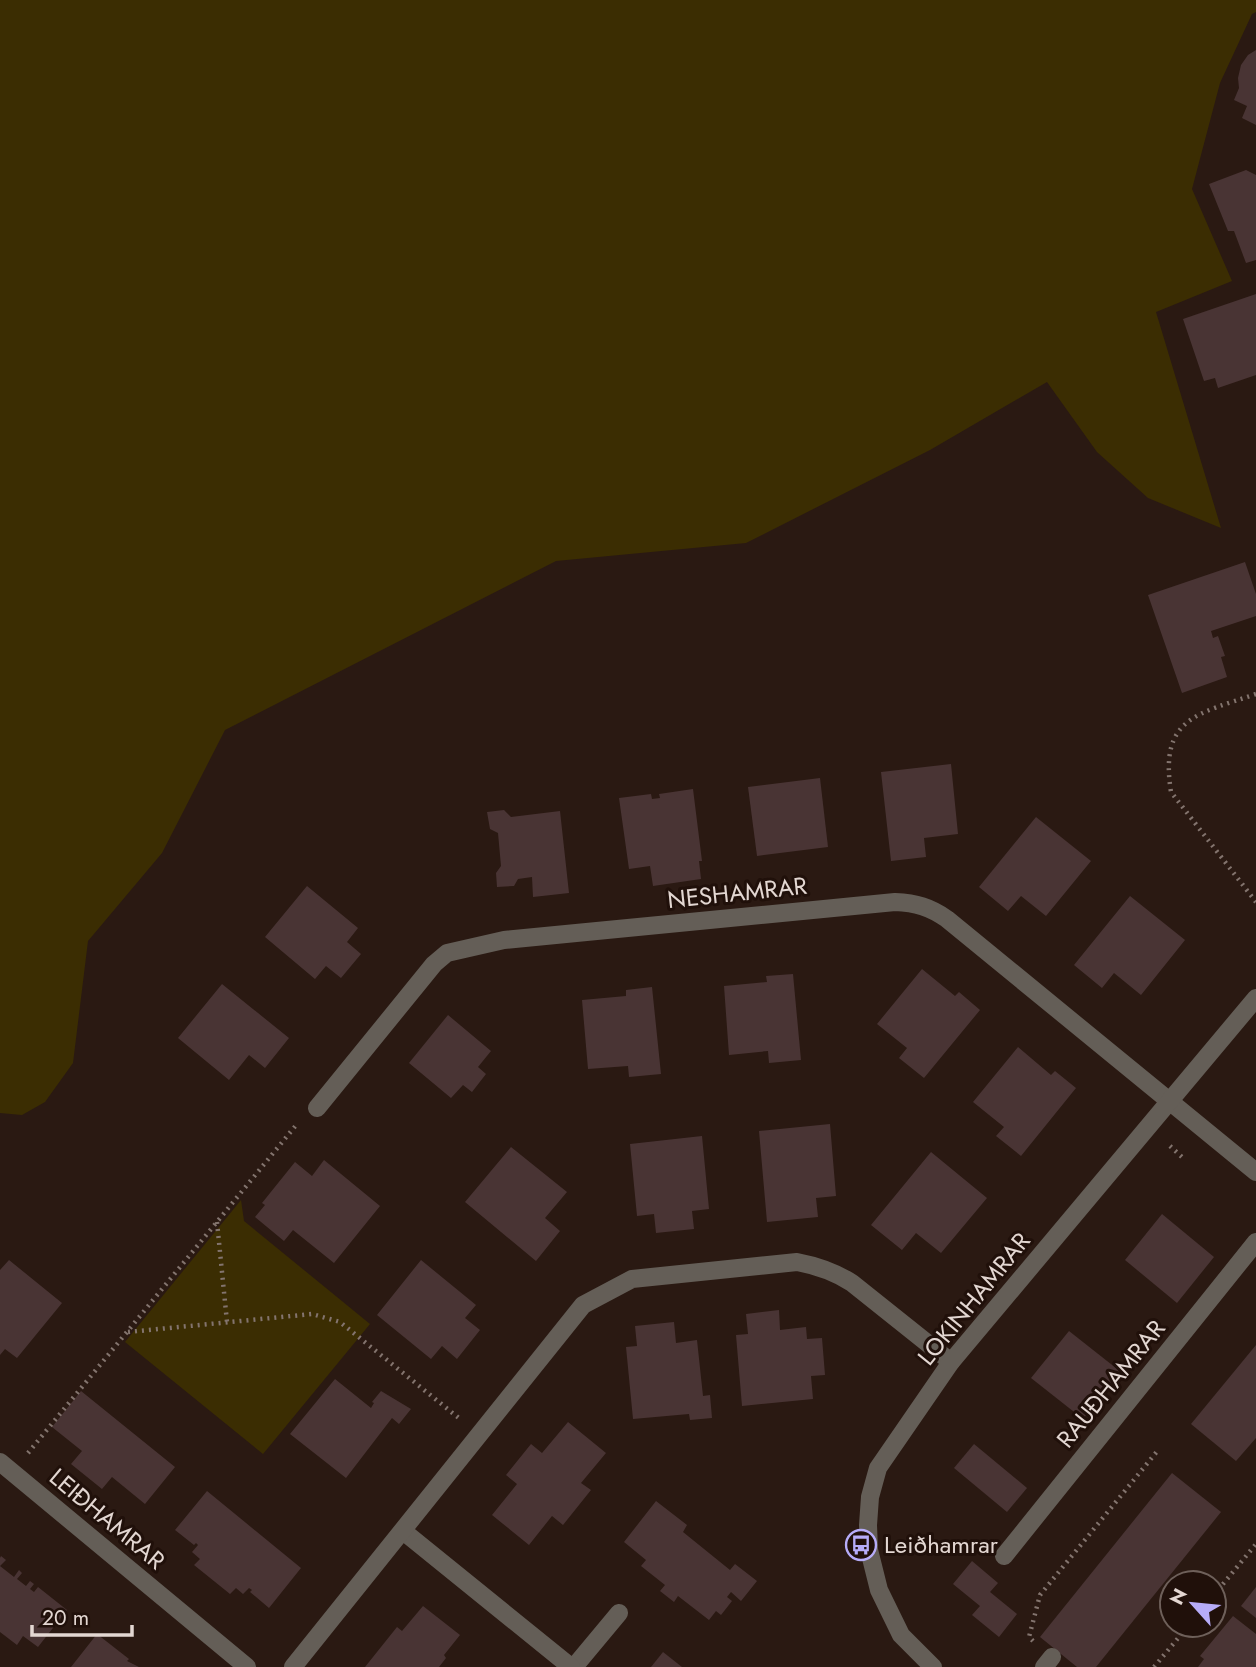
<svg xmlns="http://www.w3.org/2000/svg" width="1256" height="1667" font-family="Jost,sans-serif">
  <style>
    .green { fill: #3b2d02 }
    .building { fill: #493434 }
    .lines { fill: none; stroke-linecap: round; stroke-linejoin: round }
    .path { stroke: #83746e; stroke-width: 4.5; stroke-dasharray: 2 5; stroke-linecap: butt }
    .service { stroke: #645e57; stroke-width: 18 }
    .minor { stroke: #645e57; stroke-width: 18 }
    .tertiary { stroke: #645e57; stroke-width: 18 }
    .labels { text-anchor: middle; stroke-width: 6; stroke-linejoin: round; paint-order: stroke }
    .street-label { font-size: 24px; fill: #e3d7d2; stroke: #20100a }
    .poi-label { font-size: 24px; fill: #e3d7d2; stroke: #20100a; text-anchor: start }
  </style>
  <rect width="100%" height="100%" fill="#2a1912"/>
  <g class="green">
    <path d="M0 0H1256V12L1252 14 1220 83 1192 189 1232 281 1156 312 1221 528 1148 498 1097 452 1047 382 930 450 746 543 556 561 225 730 162 853 88 941 73 1063 45 1102 22 1115 0 1113Z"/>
    <path d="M241 1200 244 1221 370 1324 263 1454 125 1342Z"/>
  </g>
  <g class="building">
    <path d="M1256 50V125L1242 118 1247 106 1234 100 1239 88 1238 78 1241 65 1248 55Z"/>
    <path d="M1246 170 1256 175V260L1246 263 1234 231H1228L1209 184Z"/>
    <path d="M1256 294V375L1218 388 1215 378 1204 381 1183 319Z"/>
    <path d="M1245 562 1256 594V616L1211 631 1213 638 1218 636 1225 656 1221 657 1227 677 1182 693 1148 595Z"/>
    <path d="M951 764 958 834 924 838 926 857 891 861 881 772Z"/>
    <path d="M820 778 828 847 757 856 748 787Z"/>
    <path d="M693 789 702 861H699L701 879 653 886 650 866 629 869 619 798 651 794 652 799 660 798 659 794Z"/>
    <path d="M504 810 511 817 560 811 569 893 533 897 532 877 518 879 514 886 497 887 496 873 501 866 498 833 490 829 487 812Z"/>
    <path d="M1036 817 1091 861 1046 916 1021 896 1008 911 979 887Z"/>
    <path d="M307 886 358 928 347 942 361 954 341 978 326 966 315 979 265 937Z"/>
    <path d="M1130 896 1185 940 1141 995 1114 973 1102 988 1074 965Z"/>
    <path d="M922 969 955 996 959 992 980 1010 924 1078 899 1058 907 1048 877 1024Z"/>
    <path d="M793 974 801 1060 769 1063 768 1051 729 1055 724 986 767 982 766 976Z"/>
    <path d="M222 984 289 1038 265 1068 249 1055 229 1080 178 1038Z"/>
    <path d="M652 987 661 1074 629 1077 628 1066 588 1069 582 1000 626 996V990Z"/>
    <path d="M448 1015 491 1051 478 1067 486 1074 472 1092 463 1085 451 1098 409 1063Z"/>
    <path d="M1018 1047 1051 1075 1055 1071 1076 1088 1021 1156 996 1136 1004 1127 973 1102Z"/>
    <path d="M830 1124 836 1196 816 1198 818 1217 767 1222 759 1131Z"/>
    <path d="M702 1136 709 1209 692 1211 694 1229 656 1233 654 1214 637 1216 630 1144Z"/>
    <path d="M511 1147 567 1192 545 1218 560 1231 536 1261 465 1202Z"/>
    <path d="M931 1152 987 1198 941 1253 916 1233 902 1250 871 1225Z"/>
    <path d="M324 1160 380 1206 334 1263 293 1230 284 1241 255 1217 265 1205 262 1203 295 1162 312 1176Z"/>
    <path d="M1162 1214 1214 1257 1177 1303 1125 1260Z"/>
    <path d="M9 1260 62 1303 17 1358 5 1349 0 1355V1270Z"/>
    <path d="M421 1260 476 1305 465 1318 480 1330 457 1359 442 1346 431 1359 377 1315Z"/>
    <path d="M779 1310 780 1330 806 1327 807 1339 822 1338 825 1375 811 1376 813 1399 742 1406 736 1335 748 1334 746 1314Z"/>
    <path d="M674 1322 676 1343 697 1340 703 1396 710 1395 712 1418 690 1420 689 1414 633 1419 626 1347 637 1346 635 1326Z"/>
    <path d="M1069 1331 1121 1372 1083 1419 1031 1378Z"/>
    <path d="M1256 1345V1438L1236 1461 1191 1424Z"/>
    <path d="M335 1379 371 1408 374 1403 372 1402 381 1391 411 1409 399 1424 392 1418 346 1478 290 1434Z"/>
    <path d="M81 1391 175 1467 145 1504 112 1477 102 1489 71 1464 82 1451 52 1427Z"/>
    <path d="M568 1422 606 1453 581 1483 591 1490 563 1525 552 1516 529 1545 492 1515 517 1484 506 1475 531 1444 542 1453Z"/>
    <path d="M974 1444 1027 1488 1007 1512 954 1468Z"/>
    <path d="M1172 1473 1221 1512 1096 1667H1077L1040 1637Z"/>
    <path d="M207 1491 301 1568 269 1608 250 1592 252 1590 249 1588 243 1594 236 1588 230 1594 194 1565 200 1559 192 1552 198 1545 196 1543 194 1545 175 1530Z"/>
    <path d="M656 1501 687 1525 683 1532 730 1570 735 1564 757 1581 741 1601 731 1592 727 1597 732 1601 721 1615 716 1611 709 1620 678 1596 674 1602 660 1591 665 1585 641 1566 646 1560 624 1542Z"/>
    <path d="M1 1556 6 1560 0 1566 14 1577 19 1570 22 1573 17 1579 26 1586 30 1581 34 1584 30 1589 34 1592 38 1587 67 1610 38 1647 23 1636 17 1645 0 1632V1558Z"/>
    <path d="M972 1561 998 1583 990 1592 1017 1614 999 1637 972 1615 980 1606 953 1584Z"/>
    <path d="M1256 1587V1618L1241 1606Z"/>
    <path d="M423 1606 460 1635 444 1655 446 1658 439 1667H365L397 1627 402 1631Z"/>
    <path d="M1233 1616 1256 1634V1667H1198L1204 1659 1200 1656Z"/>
    <path d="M97 1634 129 1659 127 1661 139 1667H71Z"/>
    <path d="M663 1652 682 1667H651Z"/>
  </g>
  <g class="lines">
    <g class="path">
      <path d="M1256 694C1198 714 1159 717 1171 792L1256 902"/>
      <path d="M1170 1146 1183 1158"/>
      <path d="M217 1222 227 1322"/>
      <path d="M128 1332 312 1314 340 1322 460 1419"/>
      <path d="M28 1453 297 1124"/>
      <path d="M1214 1595 1256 1544"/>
      <path d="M1033 1641 1029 1637 1040 1595 1159 1449"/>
      <path d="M1154 1667 1189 1625"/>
    </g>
    <g class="service">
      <path d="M574 1667 619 1613"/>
      <path d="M1044 1667 1052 1657"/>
    </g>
    <g class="minor">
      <path d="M317 1108 434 964 447 953 504 940 895 902C916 903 930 907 947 919L1256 1172"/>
      <path d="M0 1462 247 1667"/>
      <path d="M403 1531 571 1667"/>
      <path d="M1004 1556 1256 1242"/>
      <path d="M293 1667 583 1305 632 1279 797 1262C818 1266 835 1272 852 1283L951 1362"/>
    </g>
    <path class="tertiary" d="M933 1667 901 1635 879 1590 869 1550 868 1525 870 1497 878 1468 951 1362 1256 998"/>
  </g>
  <defs>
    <g id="bus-ring" transform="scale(1.575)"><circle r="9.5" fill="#20100a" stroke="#b6acf8" stroke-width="1.5"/><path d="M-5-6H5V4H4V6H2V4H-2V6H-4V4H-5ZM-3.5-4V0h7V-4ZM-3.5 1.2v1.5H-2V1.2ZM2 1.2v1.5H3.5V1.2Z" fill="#b6acf8"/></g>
  </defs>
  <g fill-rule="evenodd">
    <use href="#bus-ring" x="861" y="1545"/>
  </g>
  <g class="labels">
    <g class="street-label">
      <text transform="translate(737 893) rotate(-6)" y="8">NESHAMRAR</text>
      <text transform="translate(974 1299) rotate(-51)" y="8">LOKINHAMRAR</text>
      <text transform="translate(1111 1384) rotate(-51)" y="8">RAUÐHAMRAR</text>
      <text transform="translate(107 1519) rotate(40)" y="8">LEIÐHAMRAR</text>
    </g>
    <g class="poi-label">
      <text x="884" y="1553">Leiðhamrar</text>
    </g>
  </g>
  <g transform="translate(1193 1604) rotate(297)"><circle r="33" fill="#20100a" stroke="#6e605a" stroke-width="2"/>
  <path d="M0-5L12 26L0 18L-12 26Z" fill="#b6acf8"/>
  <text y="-10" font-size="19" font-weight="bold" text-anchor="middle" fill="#e3d7d2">N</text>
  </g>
  <path d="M32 1625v10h100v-10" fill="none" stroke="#e3d7d2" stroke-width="3.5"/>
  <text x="42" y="1625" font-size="21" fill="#e3d7d2" stroke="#20100a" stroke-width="5" paint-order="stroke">20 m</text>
</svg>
